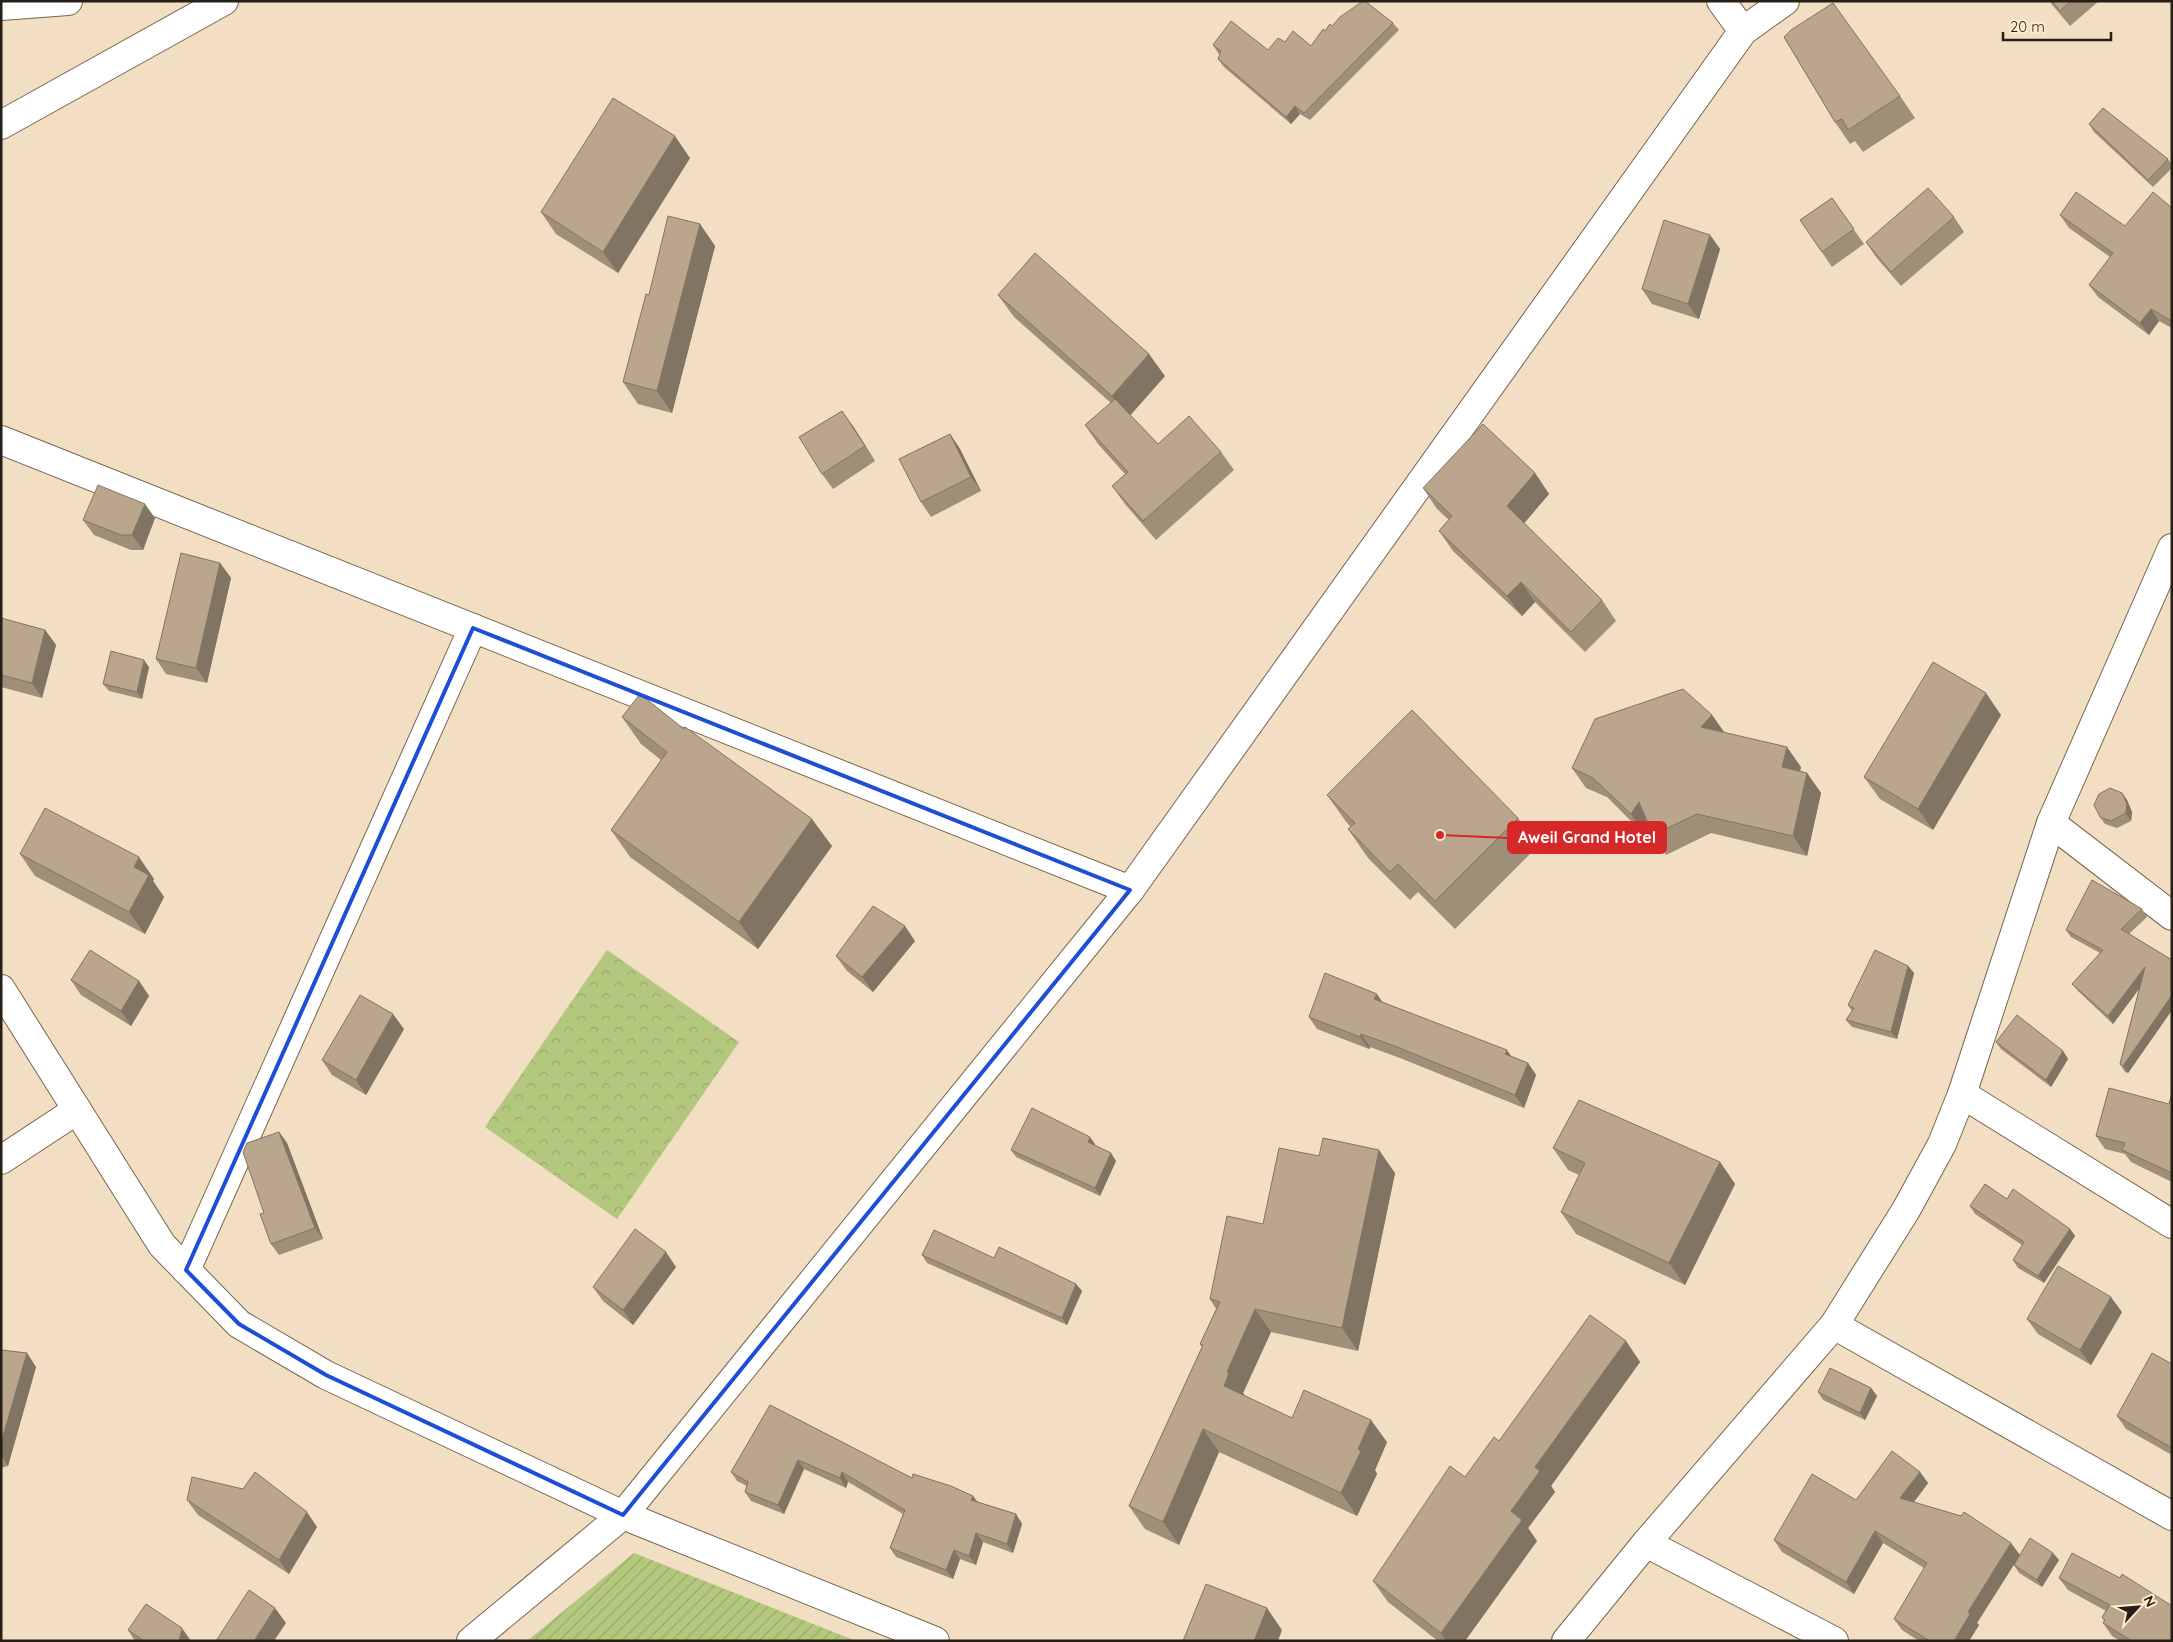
<svg xmlns="http://www.w3.org/2000/svg" width="2173" height="1642" font-family="Quicksand,sans-serif">
  <style>
    .forest { fill: url(#forest-crowns) }
    .garden { fill: url(#garden-furrows) }
    .lines { fill: none; stroke-linecap: round; stroke-linejoin: round }
    .minor-casing { stroke: #77664e; stroke-width: 30 }
    .minor { stroke: #fff; stroke-width: 28 }
    .wall { fill: #9f8f79 }
    .shaded-wall { fill: #827463 }
    .building { fill: #b9a68d; stroke: #827463 }
    .marked { fill: none; stroke: #1d4ed8; stroke-width: 4; stroke-linejoin: round }
    .leader { fill: none; stroke: #d62828; stroke-width: 2 }
    .callout-dot { fill: #d62828; stroke: #ffebd0; stroke-width: 2 }
    .callout { fill: #d62828; stroke: #d62828; stroke-width: 2 }
    .callout-label { font-size: 16px; text-anchor: middle; font-weight: bold; fill: #fff }
  </style>
  <defs>
    <pattern id="forest-crowns" width="20" height="18" patternUnits="userSpaceOnUse" patternTransform="scale(1.25)"><rect width="20" height="18" fill="#b3c77d"/><path d="M2 6a3 3 0 1 1 6 0M12 15a3 3 0 1 1 6 0" fill="none" stroke="#9aaa6b"/></pattern>
    <pattern id="garden-furrows" width="10" height="10" patternUnits="userSpaceOnUse" patternTransform="scale(1.25)"><rect width="10" height="10" fill="#b3c77d"/><path d="M-1 1l2-2M0 10L10 0M9 11l2-2" fill="none" stroke="#9aaa6b"/></pattern>
  </defs>
  <rect width="100%" height="100%" fill="#f1dec3"/>
  <path class="forest" d="M607 950 739 1042 617 1219 485 1127Z"/>
  <path class="garden" d="M634 1553 856 1641H527Z"/>
  <g class="lines">
    <g class="minor-casing">
      <g id="minor">
        <path d="M1721 1 1743 31"/>
        <path d="M1 6 68 1"/>
        <path d="M1 125 224 1"/>
        <path d="M1 440 1130 890"/>
        <path d="M2051 823 2172 916"/>
        <path d="M1 989 162 1245 239 1324 326 1375 623 1515 935 1641"/>
        <path d="M1962 1094 2172 1224"/>
        <path d="M1 1160 77 1110"/>
        <path d="M186 1270 473 628"/>
        <path d="M1834 1325 2172 1516"/>
        <path d="M1646 1543 1834 1641"/>
        <path d="M471 1641 623 1515 1130 890 1743 31 1785 1"/>
        <path d="M1566 1641 1646 1543 1834 1325 1906 1210 1942 1144 1962 1094 2051 823 2172 548"/>
      </g>
    </g>
    <use href="#minor" class="minor"/>
  </g>
  <g class="wall">
    <path d="M2049 1H2099L2070 26Z"/>
    <path d="M1393 23 1399 30 1310 120 1300 114 1291 124 1224 67 1218 59 1220 54 1218 53 1213 45 1268 50 1285 42 1311 46 1332 26Z"/>
    <path d="M1784 37 1900 96 1915 118 1863 152 1855 141 1850 144 1835 122Z"/>
    <path d="M2089 124 2168 159 2172 165V168L2153 187 2094 132Z"/>
    <path d="M690 158 618 273 556 234 541 212Z"/>
    <path d="M1832 198 1864 244 1832 267 1800 220Z"/>
    <path d="M2172 208V328L2159 321 2149 335 2098 297 2089 285 2110 257 2069 228 2060 215 2125 226Z"/>
    <path d="M1954 217 1964 232 1901 286 1876 257 1866 242Z"/>
    <path d="M700 224 715 246 672 413 638 404 623 382Z"/>
    <path d="M1710 235 1720 249 1699 319 1652 304 1642 289Z"/>
    <path d="M998 295 1165 376 1130 415 1158 444 1221 452 1234 470 1156 540 1125 504 1112 486 1125 474 1098 444 1085 425 1111 403 1014 317Z"/>
    <path d="M853 426 875 461 833 489 822 474Z"/>
    <path d="M950 434 960 449 981 491 931 517 921 502Z"/>
    <path d="M1535 473 1549 494 1524 523 1602 600 1616 621 1585 652 1535 602 1522 616 1453 551 1439 531 1449 520 1437 509 1423 488Z"/>
    <path d="M155 518 143 550H131L94 535 83 520Z"/>
    <path d="M220 563 231 578 207 683 166 674 156 659Z"/>
    <path d="M1 618 45 630 56 645 42 698 1 687Z"/>
    <path d="M149 667 142 699 109 691 103 684Z"/>
    <path d="M1712 715 1724 732 1801 767 1800 772 1807 773 1821 793 1807 856 1711 833 1666 855 1653 835 1649 827 1644 834 1607 797 1586 788 1572 768Z"/>
    <path d="M2001 715 1933 830 1880 799 1864 777Z"/>
    <path d="M622 717 684 729 832 846 758 949 630 857 611 830 661 760 641 744Z"/>
    <path d="M2122 793 2127 800 2132 812 2131 821 2117 828 2105 824 2100 817Z"/>
    <path d="M1327 795 1518 818 1538 846 1455 929 1418 892 1410 900 1368 858 1348 829 1351 827 1347 823Z"/>
    <path d="M20 854 154 879 153 881 164 897 145 934 35 876Z"/>
    <path d="M2142 909 2147 917 2129 934 2172 960V1010L2128 1073 2125 1072 2120 1064 2139 989 2113 1024 2078 991 2072 984 2100 953 2071 937 2066 930Z"/>
    <path d="M915 941 873 992 847 971 836 956Z"/>
    <path d="M1908 966 1914 973 1897 1039 1852 1027 1846 1020 1852 1011 1848 1005Z"/>
    <path d="M71 980 139 981 149 996 131 1026 81 995Z"/>
    <path d="M1383 1002 1528 1063 1536 1075 1524 1108 1400 1058 1370 1047 1369 1049 1317 1029 1309 1017Z"/>
    <path d="M404 1029 366 1095 332 1075 322 1060Z"/>
    <path d="M1996 1042 2063 1051 2068 1059 2051 1087 2001 1049Z"/>
    <path d="M2172 1092V1182L2131 1162 2125 1154 2105 1149 2096 1136 2169 1104Z"/>
    <path d="M279 1132 287 1143 323 1239 279 1255 271 1244 264 1213Z"/>
    <path d="M1095 1144V1145L1116 1161 1100 1196 1016 1157 1011 1150Z"/>
    <path d="M1553 1148 1720 1162 1735 1184 1685 1285 1576 1234 1561 1212 1579 1175 1568 1170Z"/>
    <path d="M1395 1173 1358 1351 1271 1332 1243 1393 1245 1396 1292 1418 1387 1442 1375 1470 1377 1474 1357 1516 1219 1452 1179 1545 1145 1529 1129 1506 1202 1347 1200 1344 1216 1309 1210 1299 1263 1224Z"/>
    <path d="M1970 1206 2070 1229 2075 1236 2044 1283 2018 1268 2013 1260 2022 1245 1975 1214Z"/>
    <path d="M922 1255 994 1258 1076 1284 1082 1291 1067 1325 927 1263Z"/>
    <path d="M676 1267 633 1325 603 1301 593 1287Z"/>
    <path d="M2122 1312 2091 1365 2038 1334 2027 1319Z"/>
    <path d="M1626 1341 1640 1362 1551 1486 1555 1492 1528 1528 1537 1541 1465 1641H1438L1388 1602 1373 1581 1465 1477 1499 1441Z"/>
    <path d="M1 1350 27 1353 36 1367 8 1466 1 1468Z"/>
    <path d="M2172 1364V1455L2126 1429 2117 1416Z"/>
    <path d="M1871 1388 1877 1396 1865 1420 1823 1400 1818 1392Z"/>
    <path d="M770 1405 912 1478 973 1496 978 1502 1016 1514 1022 1524 1013 1553 983 1542 976 1565 960 1559 953 1579 896 1557 890 1548 903 1514 848 1482 846 1488 804 1469 784 1514 751 1501 745 1492 747 1486 737 1481 731 1472Z"/>
    <path d="M1920 1472 1928 1483 1914 1502 2020 1555 1977 1623 1979 1625 1969 1641H1919L1902 1630 1894 1619 1924 1568 1883 1543 1854 1594 1782 1552 1774 1540 1856 1500Z"/>
    <path d="M187 1500 317 1527 289 1574 198 1515Z"/>
    <path d="M2059 1560 2042 1587 2019 1573 2014 1565Z"/>
    <path d="M2059 1578 2172 1606V1641H2120L2112 1636 2103 1623 2104 1621 2102 1617 2106 1611 2068 1590Z"/>
    <path d="M128 1630 191 1641H135Z"/>
  </g>
  <g class="shaded-wall">
    <path d="M1295 106 1300 114 1291 124 1286 117Z"/>
    <path d="M675 136 690 158 618 273 603 252Z"/>
    <path d="M700 224 715 246 672 413 657 391Z"/>
    <path d="M1710 235 1720 249 1699 319 1688 304Z"/>
    <path d="M2151 309 2159 321 2149 335 2140 323Z"/>
    <path d="M1149 354 1165 376 1128 418 1112 396Z"/>
    <path d="M842 411 853 426 875 461 865 446Z"/>
    <path d="M950 434 960 449 981 491 971 477Z"/>
    <path d="M1535 473 1549 494 1521 527 1507 506Z"/>
    <path d="M145 504 155 518 143 550 132 535Z"/>
    <path d="M220 563 231 578 207 683 196 668Z"/>
    <path d="M1521 582 1535 602 1522 616 1507 596Z"/>
    <path d="M45 630 56 645 42 698 32 683Z"/>
    <path d="M144 660 149 667 142 699 137 692Z"/>
    <path d="M1986 693 2001 715 1933 830 1918 809Z"/>
    <path d="M1712 715 1726 735 1701 727Z"/>
    <path d="M1787 747 1801 767 1796 787 1782 767Z"/>
    <path d="M1807 773 1821 793 1807 856 1793 836Z"/>
    <path d="M2122 793 2127 800 2132 812 2131 821 2126 813Z"/>
    <path d="M1639 802 1653 822 1644 834 1631 814Z"/>
    <path d="M812 819 832 846 758 949 739 922Z"/>
    <path d="M139 857 154 879 153 881 164 897 145 934 129 912 134 867Z"/>
    <path d="M905 926 915 941 873 992 862 977Z"/>
    <path d="M1908 966 1914 973 1897 1039 1891 1032Z"/>
    <path d="M2145 967 2150 974 2113 1024 2108 1016Z"/>
    <path d="M139 981 149 996 131 1026 121 1011Z"/>
    <path d="M1377 994 1385 1006 1374 999Z"/>
    <path d="M2172 995V1010L2128 1073 2123 1066Z"/>
    <path d="M393 1014 404 1029 366 1095 356 1080Z"/>
    <path d="M1361 1034 1370 1047 1369 1049 1360 1037Z"/>
    <path d="M1507 1050 1515 1062 1505 1054Z"/>
    <path d="M2063 1051 2068 1059 2051 1087 2046 1080Z"/>
    <path d="M1528 1063 1536 1075 1524 1108 1515 1095Z"/>
    <path d="M279 1132 287 1143 323 1239 315 1228Z"/>
    <path d="M1090 1137 1095 1144 1093 1150 1088 1142Z"/>
    <path d="M1379 1150 1395 1173 1358 1351 1342 1328Z"/>
    <path d="M1111 1153 1116 1161 1100 1196 1095 1188Z"/>
    <path d="M1720 1162 1735 1184 1685 1285 1669 1263Z"/>
    <path d="M2070 1229 2075 1236 2044 1283 2038 1276Z"/>
    <path d="M666 1252 676 1267 633 1325 623 1310Z"/>
    <path d="M1076 1284 1082 1291 1067 1325 1062 1318Z"/>
    <path d="M2111 1297 2122 1312 2091 1365 2080 1350Z"/>
    <path d="M1255 1309 1271 1332 1243 1393 1245 1396 1224 1386 1227 1372Z"/>
    <path d="M1626 1341 1640 1362 1551 1486 1555 1492 1528 1528 1537 1541 1465 1641H1446L1441 1633 1511 1511 1535 1467Z"/>
    <path d="M27 1353 36 1367 8 1466 1 1456V1443Z"/>
    <path d="M1871 1388 1877 1396 1865 1420 1860 1413Z"/>
    <path d="M1371 1420 1387 1442 1375 1470 1377 1474 1357 1516 1341 1493 1358 1449Z"/>
    <path d="M1203 1429 1219 1452 1179 1545 1163 1522Z"/>
    <path d="M798 1460 804 1469 784 1514 778 1505Z"/>
    <path d="M842 1472 848 1482 846 1488 840 1478Z"/>
    <path d="M1920 1472 1928 1483 1908 1510 1900 1498Z"/>
    <path d="M973 1496 979 1505 971 1500Z"/>
    <path d="M307 1512 317 1527 289 1574 279 1560Z"/>
    <path d="M1016 1514 1022 1524 1013 1553 1007 1544Z"/>
    <path d="M1875 1531 1883 1543 1854 1594 1846 1582Z"/>
    <path d="M976 1533 983 1542 976 1565 969 1556Z"/>
    <path d="M2011 1543 2020 1555 1977 1623 1979 1625 1969 1641H1954L1968 1612Z"/>
    <path d="M954 1550 960 1559 953 1579 946 1570Z"/>
    <path d="M2053 1553 2059 1560 2042 1587 2037 1580Z"/>
    <path d="M275 1608 286 1623 274 1641H254Z"/>
    <path d="M1267 1608 1282 1630 1278 1641H1254Z"/>
    <path d="M182 1628 191 1641H179Z"/>
  </g>
  <g class="building">
    <path d="M1363 1H1365L1393 23 1304 113 1295 106 1286 117 1218 59 1221 51 1213 45 1231 21 1268 50 1278 38 1285 42 1293 31 1311 46 1323 29 1325 31 1330 24 1332 26 1340 17Z"/>
    <path d="M2052 1H2071L2060 11Z"/>
    <path d="M1833 3 1900 96 1848 130 1842 119 1835 122 1784 37 1791 30Z"/>
    <path d="M613 98 675 136 603 252 541 212Z"/>
    <path d="M2103 108 2168 159 2148 180 2089 124Z"/>
    <path d="M1928 188 1954 217 1891 272 1866 242Z"/>
    <path d="M2076 192 2125 226 2153 192 2172 208V321L2151 309 2140 323 2089 285 2113 253 2060 215Z"/>
    <path d="M1832 198 1854 229 1822 252 1800 220Z"/>
    <path d="M668 216 700 224 657 391 623 382 646 294 649 295Z"/>
    <path d="M1664 220 1710 235 1688 304 1642 289Z"/>
    <path d="M1035 253 1149 354 1112 396 998 295Z"/>
    <path d="M1115 399 1158 444 1189 416 1221 452 1143 521 1112 486 1128 472 1085 425Z"/>
    <path d="M842 411 865 446 822 474 799 437Z"/>
    <path d="M1483 424 1535 473 1507 506 1602 600 1571 632 1521 582 1507 596 1439 531 1452 516 1423 488Z"/>
    <path d="M950 434 971 477 921 502 899 459Z"/>
    <path d="M98 485 145 504 132 535H121L83 520Z"/>
    <path d="M181 553 220 563 196 668 156 659Z"/>
    <path d="M1 618 45 630 32 683 1 675Z"/>
    <path d="M111 651 144 660 137 692 103 684Z"/>
    <path d="M1933 662 1986 693 1918 809 1864 777Z"/>
    <path d="M1683 689 1712 715 1701 727 1787 747 1782 767 1807 773 1793 836 1697 814 1653 835 1639 802 1631 814 1593 778 1572 768 1595 719Z"/>
    <path d="M640 694 684 729 685 727 812 819 739 922 611 830 667 752 622 717Z"/>
    <path d="M1412 710 1518 818 1435 901 1398 864 1390 872 1348 829 1355 823 1327 795Z"/>
    <path d="M2110 788 2122 793 2127 804 2126 813 2111 821 2100 817 2094 805 2099 794Z"/>
    <path d="M45 808 139 857 134 867 149 875 129 912 20 854Z"/>
    <path d="M2092 880 2142 909 2121 929 2172 960V995L2123 1066 2120 1064 2145 967 2108 1016 2072 984 2103 950 2066 930Z"/>
    <path d="M873 906 905 926 862 977 836 956Z"/>
    <path d="M90 950 139 981 121 1011 71 980Z"/>
    <path d="M1875 950 1908 966 1891 1032 1846 1020 1854 1008 1848 1005Z"/>
    <path d="M1325 973 1377 994 1374 999 1507 1050 1505 1054 1528 1063 1515 1095 1392 1045 1361 1034 1360 1037 1309 1017Z"/>
    <path d="M360 995 393 1014 356 1080 322 1060Z"/>
    <path d="M2017 1015 2063 1051 2046 1080 1996 1042Z"/>
    <path d="M2109 1088 2169 1104 2172 1092V1173L2122 1150 2125 1143 2096 1136Z"/>
    <path d="M1579 1100 1720 1162 1669 1263 1561 1212 1585 1163 1553 1148Z"/>
    <path d="M1032 1108 1090 1137 1088 1142 1111 1153 1095 1188 1011 1150Z"/>
    <path d="M279 1132 315 1228 271 1244 260 1214 264 1213 243 1152 247 1143Z"/>
    <path d="M1323 1138 1379 1150 1342 1328 1255 1309 1227 1372 1229 1373 1224 1386 1292 1418 1304 1390 1371 1420 1358 1449 1361 1451 1341 1493 1203 1429 1163 1522 1129 1506 1203 1345 1200 1344 1220 1302 1210 1299 1227 1216 1263 1224 1279 1148 1319 1156Z"/>
    <path d="M1985 1184 2007 1199 2013 1189 2070 1229 2038 1276 2013 1260 2024 1242 1970 1206Z"/>
    <path d="M635 1229 666 1252 623 1310 593 1287Z"/>
    <path d="M934 1230 994 1258 999 1247 1076 1284 1062 1318 922 1255Z"/>
    <path d="M2058 1266 2111 1297 2080 1350 2027 1319Z"/>
    <path d="M1590 1315 1626 1341 1535 1467 1540 1471 1511 1511 1522 1520 1441 1633 1373 1581 1450 1466 1465 1477 1494 1437 1499 1441Z"/>
    <path d="M1 1350 27 1353 1 1443Z"/>
    <path d="M2152 1353 2172 1364V1448L2117 1416Z"/>
    <path d="M1830 1368 1871 1388 1860 1413 1818 1392Z"/>
    <path d="M770 1405 912 1478 913 1474 951 1486 973 1496 971 1500 1016 1514 1007 1544 976 1533 969 1556 954 1550 946 1570 890 1548 905 1510 842 1472 840 1478 798 1460 778 1505 745 1492 748 1482 731 1472Z"/>
    <path d="M1892 1451 1920 1472 1900 1498 1961 1516 1964 1512 2011 1543 1968 1612 1970 1614 1954 1641H1930L1894 1619 1927 1563 1875 1531 1846 1582 1774 1540 1812 1474 1856 1500Z"/>
    <path d="M255 1472 307 1512 279 1560 187 1500 192 1477 243 1489Z"/>
    <path d="M2030 1538 2053 1553 2037 1580 2014 1565Z"/>
    <path d="M2072 1553 2120 1578 2122 1574 2172 1606V1641H2132L2103 1623 2105 1620 2102 1617 2110 1605 2059 1578Z"/>
    <path d="M1206 1584 1267 1608 1254 1641H1183Z"/>
    <path d="M249 1590 275 1608 254 1641H216Z"/>
    <path d="M146 1604 182 1628 179 1641H144L128 1630Z"/>
  </g>
  <path class="marked" d="M473 628 1130 890 623 1515 326 1375 239 1324 186 1270Z"/>
  <path class="leader" d="M1440 835L1508 838"/>
  <circle class="callout-dot" cx="1440" cy="835" r="5"/>
  <rect class="callout" x="1508" y="822" width="158" height="31" rx="5"/>
  <g class="callout-label">
    <text x="1587" y="843">Aweil Grand Hotel</text>
  </g>
  <rect width="2173" height="1642" fill="none" stroke="#261f15" stroke-width="5"/>
  <g transform="translate(2138 1607) rotate(64)" stroke="#ffebd0" stroke-width="4" paint-order="stroke">
  <path d="M0-4L9 19L0 12L-9 19Z" fill="#261f15"/>
  <text y="-8" font-size="14" font-weight="bold" text-anchor="middle" fill="#261f15">N</text>
  </g>
  <path d="M2003 32v8h108v-8" fill="none" stroke="#261f15" stroke-width="2.5"/>
  <text x="2010" y="32" font-size="15" fill="#261f15" stroke="#ffebd0" stroke-width="4" paint-order="stroke">20 m</text>
</svg>
